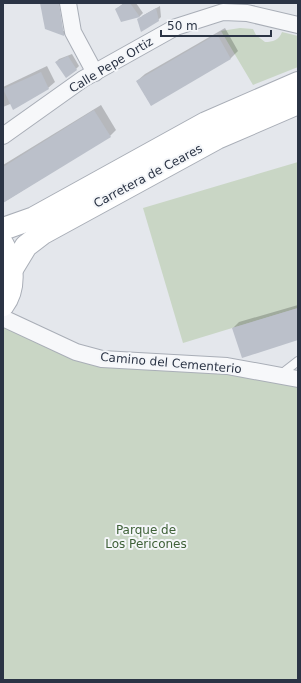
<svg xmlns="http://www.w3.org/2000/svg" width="301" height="683" font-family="'DejaVu Sans',sans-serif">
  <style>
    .green { fill: #c9d6c5 }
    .shadow { fill: #0003 }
    .building { fill: #bbc0ca }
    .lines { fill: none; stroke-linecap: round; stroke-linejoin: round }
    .service-casing { stroke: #a9aeb7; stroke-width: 10 }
    .minor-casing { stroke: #a9aeb7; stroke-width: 18 }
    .secondary-casing { stroke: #a9aeb7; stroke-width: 24 }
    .service { stroke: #f7f8fa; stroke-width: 8 }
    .minor { stroke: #f7f8fa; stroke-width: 16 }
    .secondary { stroke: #fff; stroke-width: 22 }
    .labels { text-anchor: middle; stroke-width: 4; stroke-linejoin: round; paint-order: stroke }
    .street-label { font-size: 12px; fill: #2b3445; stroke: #f4f6f9 }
    .park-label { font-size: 12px; fill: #3f6138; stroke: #f4f6f9 }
  </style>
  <rect width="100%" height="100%" fill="#e4e7ec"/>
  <g class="green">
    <path d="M240 28 253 29 256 35 265 42C273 42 279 40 282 32L298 36V67L253 85 221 31Z"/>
    <path d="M298 162V308L183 343 143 208Z"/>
    <path d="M3 326 74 358 228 371 298 384V680H3Z"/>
  </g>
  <g class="shadow">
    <path d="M41 3H57L63 31H65L59 3H62L67 32 64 35 46 28Z"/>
    <path d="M124 3H136L143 13 140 16 122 21 116 9Z"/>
    <path d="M160 6 161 17 158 20 142 16Z"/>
    <path d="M225 28 238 51 231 58 151 105 137 81 145 74Z"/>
    <path d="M72 54 79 66 76 69 56 62 59 59Z"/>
    <path d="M47 66 55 82 48 88 3 107V87Z"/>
    <path d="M101 105 116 130 110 136 4 202 3 165Z"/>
    <path d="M298 305V339L233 328 239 322Z"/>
  </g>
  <g class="building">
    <path d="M40 3H59L64 36 45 29Z"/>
    <path d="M125 3H130L140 17 121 22 115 9Z"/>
    <path d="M156 8 159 21 141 32 137 19Z"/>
    <path d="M217 34 231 59 151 106 136 81Z"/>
    <path d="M68 56 77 70 66 78 55 62Z"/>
    <path d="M41 72 49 89 13 110 3 89Z"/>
    <path d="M94 110 111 137 3 203V167Z"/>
    <path d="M298 308V340L242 358 232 328Z"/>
  </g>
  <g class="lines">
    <g class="service-casing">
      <path id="service" d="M280 375 298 361"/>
    </g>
    <g class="minor-casing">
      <g id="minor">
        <path d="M68 3 73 32 95 73"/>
        <path d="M3 136 83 79 176 27 223 12 247 13 298 25"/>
        <path d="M3 318 76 352 102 359 227 366 298 379"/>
      </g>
    </g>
    <g class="secondary-casing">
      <g id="secondary">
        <path d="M3 229 34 218 206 123 298 83"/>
        <path d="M3 245C13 262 16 288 3 305"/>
        <path d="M12 269 26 246 43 233 217 138 298 103"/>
      </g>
    </g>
    <use href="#service" class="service"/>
    <use href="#minor" class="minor"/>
    <use href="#secondary" class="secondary"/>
  </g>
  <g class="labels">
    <g class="street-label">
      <text transform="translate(111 65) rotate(-31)" y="4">Calle Pepe Ortiz</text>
      <text transform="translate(148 176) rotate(-28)" y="4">Carretera de Ceares</text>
      <text transform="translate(171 363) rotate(5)" y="4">Camino del Cementerio</text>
    </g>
    <g class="park-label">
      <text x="146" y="534">Parque de<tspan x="146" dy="14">Los Pericones</tspan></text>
    </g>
  </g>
  <rect width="301" height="683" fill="none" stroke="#2b3445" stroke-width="8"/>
  <path d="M161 30v6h110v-6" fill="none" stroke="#2b3445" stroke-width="2"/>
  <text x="167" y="30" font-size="12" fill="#2b3445" stroke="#f4f6f9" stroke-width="3" paint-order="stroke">50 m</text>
</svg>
